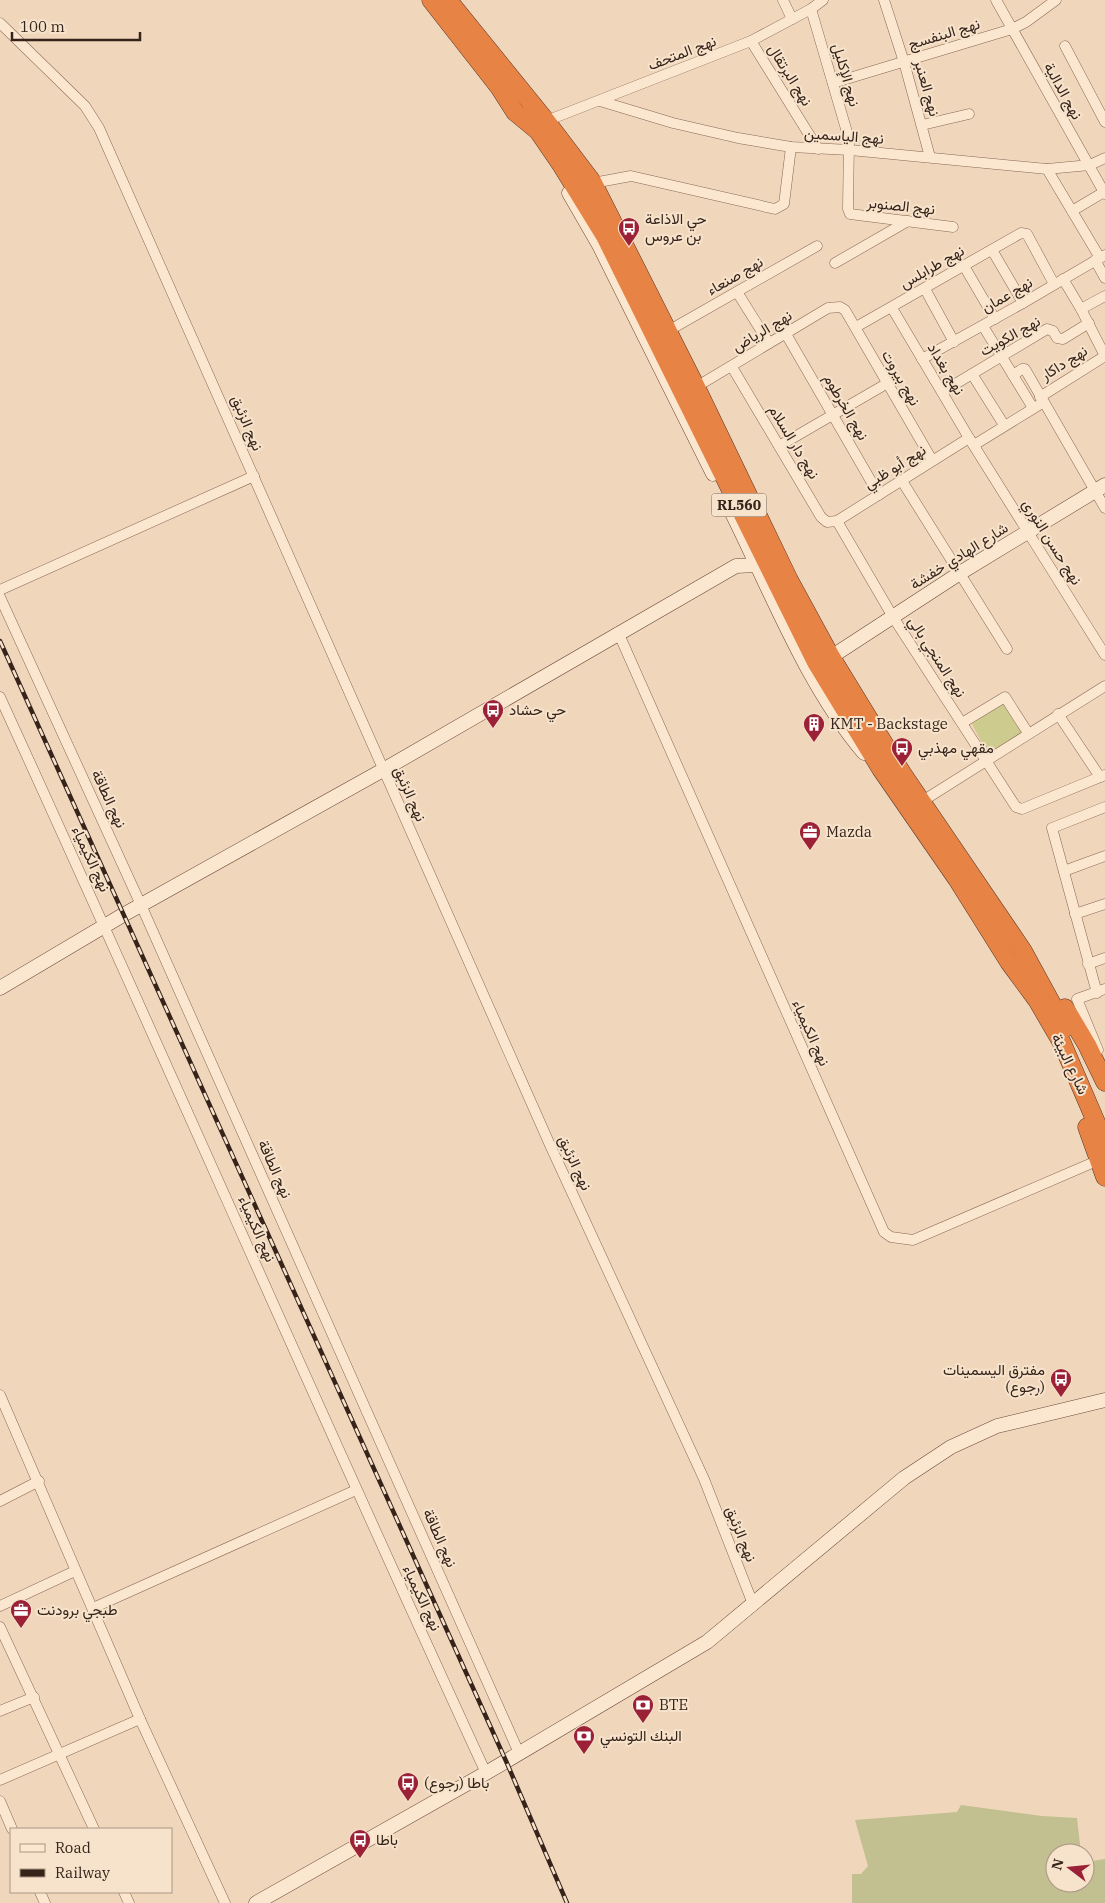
<svg xmlns="http://www.w3.org/2000/svg" width="1105" height="1903" font-family="'IBM Plex Serif',Vazirmatn,serif">
  <style>
    .green { fill: #cecb8f }
    .cemetery { fill: #c2bf90 }
    .lines { fill: none; stroke-linecap: round; stroke-linejoin: round }
    .street-casing { stroke: #886754; stroke-width: 11 }
    .secondary-casing { stroke: #6a4838; stroke-width: 15 }
    .highway-casing { stroke: #553629; stroke-width: 19 }
    .street { stroke: #fbe6cf; stroke-width: 10 }
    .secondary { stroke: #fbe6cf; stroke-width: 14 }
    .highway { stroke: #e78345; stroke-width: 18 }
    .rail-casing { stroke: #36231a; stroke-width: 4.5 }
    .rail { stroke: #f7e3cb; stroke-width: 2.5; stroke-dasharray: 8; stroke-linecap: butt }
    .labels { text-anchor: middle; stroke-width: 4; stroke-linejoin: round; paint-order: stroke }
    .shield { fill: #f7e3cb; stroke: #705d4f; stroke-width: 1 }
    .shield-label { font-size: 14px; font-weight: bold; fill: #36231a }
    .street-label { font-size: 15px; fill: #36231a; stroke: #f7e3cb }
    .poi-label { font-size: 15px; fill: #36231a; stroke: #f7e3cb; text-anchor: start }
  </style>
  <rect width="100%" height="100%" fill="#f0d7bc"/>
  <path class="green" d="M1002 704 1007 705 1022 733 993 750 985 749 972 724Z"/>
  <path class="cemetery" d="M961 1805 1042 1816 1077 1818 1081 1853H1055V1883H1085V1862L1105 1859V1903H852V1874H861L868 1866 855 1820 957 1812Z"/>
  <g class="lines">
    <g class="street-casing">
      <g id="street">
        <path d="M783 0 792 19"/>
        <path d="M884 0 904 62 930 157"/>
        <path d="M996 0 1105 194"/>
        <path d="M811 9 849 139 848 209 850 214 953 227"/>
        <path d="M0 23 85 106 99 128 550 1145 704 1479 753 1604"/>
        <path d="M751 41 818 149"/>
        <path d="M1065 46 1105 122"/>
        <path d="M833 83 1012 29 1026 22 1056 0"/>
        <path d="M600 101 673 123 738 138 791 147 850 150 1047 169 1090 165 1105 158"/>
        <path d="M546 121 751 41 811 9 823 0"/>
        <path d="M922 125 969 114"/>
        <path d="M1047 169 1100 258"/>
        <path d="M593 183 631 176 775 209 784 204 791 147"/>
        <path d="M1072 211 1104 192"/>
        <path d="M992 250 1023 303"/>
        <path d="M1095 260 1105 278"/>
        <path d="M835 263 908 221"/>
        <path d="M964 266 995 319"/>
        <path d="M1063 279 1081 309 1105 356"/>
        <path d="M925 289 954 342"/>
        <path d="M737 292 769 343"/>
        <path d="M892 308 969 438 1105 655"/>
        <path d="M1081 309 1105 296"/>
        <path d="M983 326 1033 408"/>
        <path d="M856 327 1021 233 1027 234 1054 284"/>
        <path d="M668 331 817 246"/>
        <path d="M786 334 879 495"/>
        <path d="M922 359 1023 303 1105 255"/>
        <path d="M732 367 821 517 827 522 837 521 969 438"/>
        <path d="M972 374 1004 425"/>
        <path d="M1013 375 1022 369H1025L1105 508"/>
        <path d="M696 387 828 308 840 307 845 310 932 460"/>
        <path d="M942 392 1047 329 1053 331 1057 338 1063 339 1089 323"/>
        <path d="M1040 397 1105 356"/>
        <path d="M974 445 1039 405"/>
        <path d="M779 446 886 384"/>
        <path d="M902 481 1007 649"/>
        <path d="M837 521 893 617 1016 807 1022 809 1105 775"/>
        <path d="M0 590 254 476"/>
        <path d="M0 597 141 905 519 1753"/>
        <path d="M618 632 884 1232 891 1237 913 1240 1099 1160"/>
        <path d="M0 697C164 1055 321 1416 486 1773"/>
        <path d="M1058 714 1100 777"/>
        <path d="M962 723 1005 697 1028 733"/>
        <path d="M921 802 1105 686"/>
        <path d="M1064 871 1105 856"/>
        <path d="M1075 914 1105 904"/>
        <path d="M1088 964 1105 958"/>
        <path d="M1097 993 1052 828 1105 807"/>
        <path d="M1098 1050 1077 999 1105 989"/>
        <path d="M0 1395 140 1719 225 1903"/>
        <path d="M0 1501 39 1481"/>
        <path d="M0 1606 75 1571"/>
        <path d="M93 1608 356 1490"/>
        <path d="M0 1627 94 1829"/>
        <path d="M0 1711 34 1697"/>
        <path d="M0 1780 140 1719"/>
        <path d="M0 1801 12 1829"/>
        <path d="M40 1892 45 1903"/>
        <path d="M124 1892 129 1903"/>
      </g>
    </g>
    <g class="secondary-casing">
      <g id="secondary">
        <path d="M569 193 599 245 713 474"/>
        <path d="M728 505C769 586 805 683 864 753"/>
        <path d="M831 657 960 573 1105 485"/>
        <path d="M0 988 123 915 383 770 736 566 757 565"/>
        <path d="M256 1903 486 1773 707 1642 904 1478 951 1447 997 1426 1105 1400"/>
      </g>
    </g>
    <g class="highway-casing">
      <g id="highway">
        <path d="M431 0 499 87 515 112 538 131 562 166 605 236 816 662 881 769 957 879 1009 962 1037 1000 1062 1043 1105 1143"/>
        <path d="M448 0 546 121 593 183 696 387 789 580 831 657 902 773 1023 951 1065 1028"/>
        <path d="M1065 1008 1087 1045 1105 1082"/>
        <path d="M1087 1127 1105 1177"/>
      </g>
    </g>
    <use href="#street" class="street"/>
    <use href="#secondary" class="secondary"/>
    <use href="#highway" class="highway"/>
    <g class="rail-casing">
      <path id="rail" d="M0 641 506 1761 567 1903"/>
    </g>
    <use href="#rail" class="rail"/>
  </g>
  <defs>
    <g id="bus-pin" transform="scale(1.125)"><path d="M0 17L-7.5 6A9.5 9.5 0 1 1 7.5 6Z" fill="#9b2137" stroke="#f7e3cb"/><path d="M-5-6H5V4H4V6H2V4H-2V6H-4V4H-5ZM-3.5-4V0h7V-4ZM-3.5 1.2v1.5H-2V1.2ZM2 1.2v1.5H3.5V1.2Z" fill="#fff"/></g>
    <g id="building-pin" transform="scale(1.125)"><path d="M0 17L-7.5 6A9.5 9.5 0 1 1 7.5 6Z" fill="#9b2137" stroke="#f7e3cb"/><path d="M-4-6H4V6H1V3H-1V6H-4ZM-2.5-4.3h1.7v1.8h-1.7ZM.8-4.3h1.7v1.8H.8ZM-2.5-1h1.7V.8h-1.7ZM.8-1h1.7V.8H.8Z" fill="#fff"/></g>
    <g id="office-pin" transform="scale(1.125)"><path d="M0 17L-7.5 6A9.5 9.5 0 1 1 7.5 6Z" fill="#9b2137" stroke="#f7e3cb"/><path d="M-6-3h4V-5.5h4V-3h4V5H-6ZM-1-4.5V-3h2v-1.5ZM-6 0V1H6V0Z" fill="#fff"/></g>
    <g id="bank-pin" transform="scale(1.125)"><path d="M0 17L-7.5 6A9.5 9.5 0 1 1 7.5 6Z" fill="#9b2137" stroke="#f7e3cb"/><path d="M-6-4H6V4H-6ZM0-2.3a2.3 2.3 0 1 0 0 4.6a2.3 2.3 0 1 0 0-4.6Z" fill="#fff"/></g>
  </defs>
  <g fill-rule="evenodd">
    <use href="#bus-pin" x="629" y="228"/>
    <use href="#bus-pin" x="493" y="710"/>
    <use href="#building-pin" x="814" y="724"/>
    <use href="#bus-pin" x="902" y="748"/>
    <use href="#office-pin" x="810" y="832"/>
    <use href="#bus-pin" x="1061" y="1379"/>
    <use href="#office-pin" x="21" y="1610"/>
    <use href="#bank-pin" x="643" y="1705"/>
    <use href="#bank-pin" x="584" y="1736"/>
    <use href="#bus-pin" x="408" y="1783"/>
    <use href="#bus-pin" x="360" y="1840"/>
  </g>
  <g class="labels">
    <rect class="shield" x="711.5" y="493.5" width="55" height="23" rx="4"/>
    <g class="shield-label">
      <text x="739" y="510">RL560</text>
    </g>
    <g class="street-label">
      <text transform="translate(944 34) rotate(-17)" y="5">نهج البنفسج</text>
      <text transform="translate(682 53) rotate(-21)" y="5">نهج المتحف</text>
      <text transform="translate(790 75) rotate(58)" y="5">نهج البرتقال</text>
      <text transform="translate(846 75) rotate(74)" y="5">نهج الإكليل</text>
      <text transform="translate(927 88) rotate(74)" y="5">نهج العنبر</text>
      <text transform="translate(1063 91) rotate(61)" y="5">نهج الدالية</text>
      <text transform="translate(844 136) rotate(4)" y="5">نهج الياسمين</text>
      <text transform="translate(901 206) rotate(6)" y="5">نهج الصنوبر</text>
      <text transform="translate(932 267) rotate(-30)" y="5">نهج طرابلس</text>
      <text transform="translate(735 276) rotate(-30)" y="5">نهج صنعاء</text>
      <text transform="translate(1007 295) rotate(-30)" y="5">نهج عمان</text>
      <text transform="translate(762 331) rotate(-31)" y="5">نهج الرياض</text>
      <text transform="translate(1010 336) rotate(-29)" y="5">نهج الكويت</text>
      <text transform="translate(1064 363) rotate(-32)" y="5">نهج داكار</text>
      <text transform="translate(946 369) rotate(59)" y="5">نهج بغداد</text>
      <text transform="translate(901 378) rotate(60)" y="5">نهج بيروت</text>
      <text transform="translate(846 407) rotate(60)" y="5">نهج الخرطوم</text>
      <text transform="translate(247 423) rotate(67)" y="5">نهج الزئبق</text>
      <text transform="translate(794 442) rotate(59)" y="5">نهج دار السلام</text>
      <text transform="translate(895 467) rotate(-32)" y="5">نهج أبو ظبي</text>
      <text transform="translate(1052 542) rotate(58)" y="5">نهج حسن النوري</text>
      <text transform="translate(959 556) rotate(-32)" y="5">شارع الهادي خفشة</text>
      <text transform="translate(937 657) rotate(57)" y="5">نهج المنجي بالي</text>
      <text transform="translate(410 794) rotate(66)" y="5">نهج الزئبق</text>
      <text transform="translate(109 799) rotate(65)" y="5">نهج الطاقة</text>
      <text transform="translate(91 859) rotate(65)" y="5">نهج الكيمياء</text>
      <text transform="translate(811 1033) rotate(66)" y="5">نهج الكيمياء</text>
      <text transform="translate(1070 1064) rotate(64)" y="5">شارع البيئة</text>
      <text transform="translate(575 1163) rotate(65)" y="5">نهج الزئبق</text>
      <text transform="translate(275 1169) rotate(66)" y="5">نهج الطاقة</text>
      <text transform="translate(257 1229) rotate(66)" y="5">نهج الكيمياء</text>
      <text transform="translate(741 1534) rotate(68)" y="5">نهج الزئبق</text>
      <text transform="translate(440 1538) rotate(66)" y="5">نهج الطاقة</text>
      <text transform="translate(422 1598) rotate(65)" y="5">نهج الكيمياء</text>
    </g>
    <g class="poi-label">
      <text x="645" y="224">حي الاذاعة<tspan x="645" dy="17">بن عروس</tspan></text>
      <text x="509" y="715">حي حشاد</text>
      <text x="830" y="729">KMT - Backstage</text>
      <text x="918" y="753">مقهي مهذبي</text>
      <text x="826" y="837">Mazda</text>
      <text x="1045" y="1375" text-anchor="end">مفترق اليسمينات<tspan x="1045" dy="17">(رجوع)</tspan></text>
      <text x="37" y="1615">طبجي برودنت</text>
      <text x="659" y="1710">BTE</text>
      <text x="600" y="1741">البنك التونسي</text>
      <text x="424" y="1788">باطا (رجوع)</text>
      <text x="376" y="1845">باطا</text>
    </g>
  </g>
  <rect x="10" y="1828" width="162" height="65" fill="#f7e3cb" stroke="#aa9684"/>
  <rect x="20" y="1844" width="25" height="8" fill="#fbe6cf" stroke="#aa9684"/>
  <text x="55" y="1853" font-size="15" fill="#36231a">Road</text>
  <rect x="20" y="1869" width="25" height="8" fill="#36231a" stroke="#aa9684"/>
  <text x="55" y="1878" font-size="15" fill="#36231a">Railway</text>
  <g transform="translate(1070 1868) rotate(286)"><circle r="24" fill="#f7e3cb" stroke="#aa9684"/>
  <path d="M0-4L9 19L0 12L-9 19Z" fill="#9b2137"/>
  <text y="-8" font-size="14" font-weight="bold" text-anchor="middle" fill="#36231a">N</text>
  </g>
  <path d="M12 32v8h128v-8" fill="none" stroke="#36231a" stroke-width="2.5"/>
  <text x="20" y="32" font-size="15" fill="#36231a" stroke="#f7e3cb" stroke-width="4" paint-order="stroke">100 m</text>
</svg>
